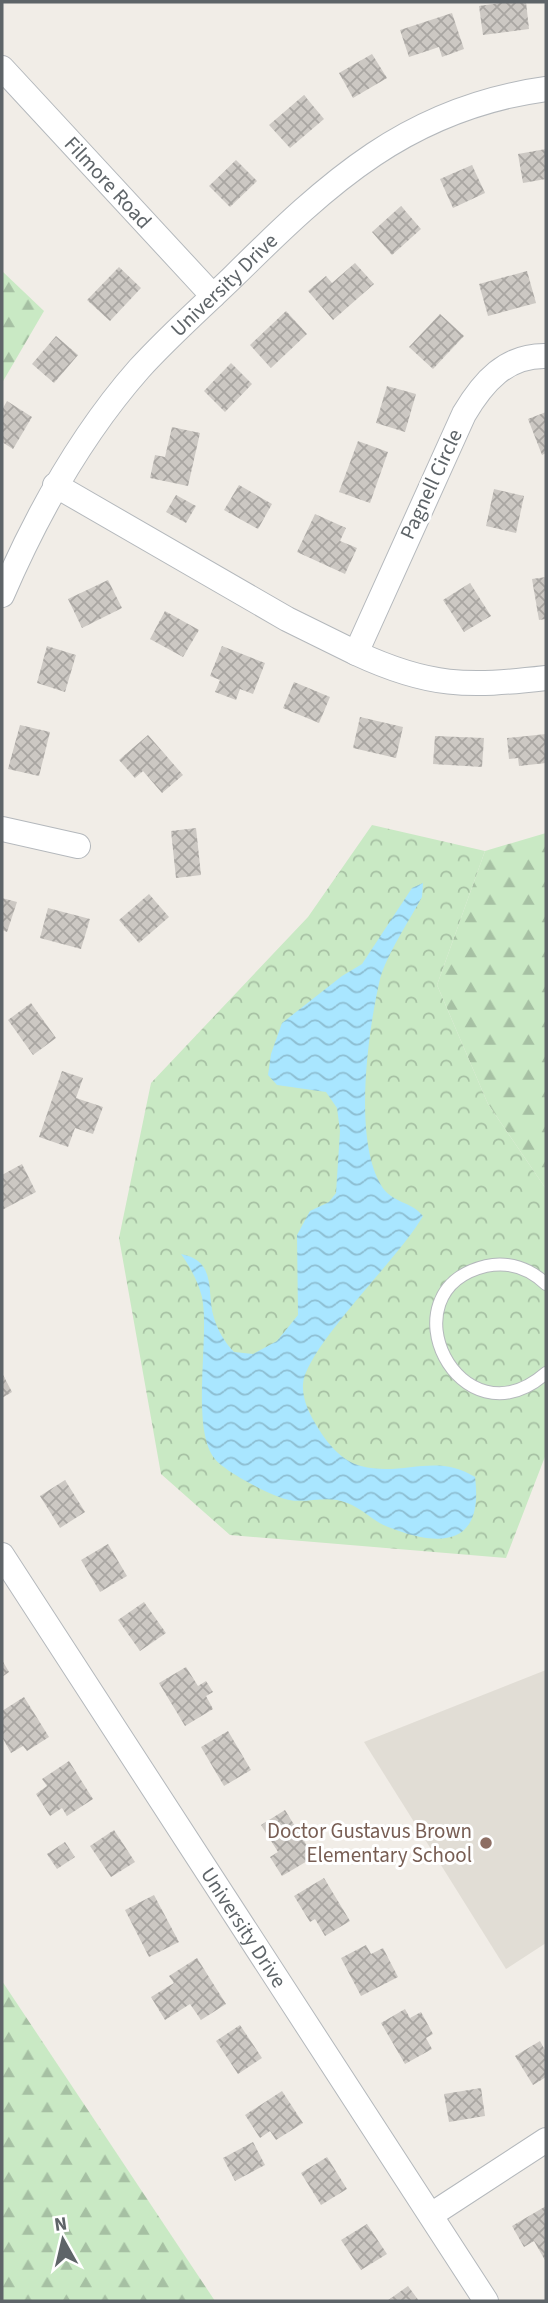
<svg xmlns="http://www.w3.org/2000/svg" width="548" height="2303" font-family="'Source Sans 3',sans-serif">
  <style>
    .education { fill: #e1ddd5 }
    .forest { fill: url(#forest-firs) }
    .park { fill: url(#park-crowns) }
    .water { fill: url(#water-waves) }
    .building { fill: url(#building-cross-hatch) }
    .lines { fill: none; stroke-linecap: round; stroke-linejoin: round }
    .service-casing { stroke: #b4b8bc; stroke-width: 14 }
    .minor-casing { stroke: #b4b8bc; stroke-width: 26 }
    .service { stroke: #fff; stroke-width: 12 }
    .minor { stroke: #fff; stroke-width: 24 }
    .education-dot { fill: #8d6e63; stroke: #fff; stroke-width: 2.5 }
    .labels { text-anchor: middle; stroke-width: 6; stroke-linejoin: round; paint-order: stroke }
    .street-label { font-size: 21px; fill: #5e6468; stroke: #fff }
    .education-label { font-size: 21px; fill: #785e54; stroke: #fff; text-anchor: end }
  </style>
  <defs>
    <pattern id="forest-firs" width="22" height="20" patternUnits="userSpaceOnUse" patternTransform="scale(1.75)"><rect width="22" height="20" fill="#c9e9c4"/><path d="M5 1l3.5 6h-7zM16 11l3.5 6h-7z" fill="#a6c0a3"/></pattern>
    <pattern id="park-crowns" width="20" height="18" patternUnits="userSpaceOnUse" patternTransform="scale(1.75)"><rect width="20" height="18" fill="#c9e9c4"/><path d="M2 6a3 3 0 1 1 6 0M12 15a3 3 0 1 1 6 0" fill="none" stroke="#a6c0a3"/></pattern>
    <pattern id="water-waves" width="16" height="10" patternUnits="userSpaceOnUse" patternTransform="scale(1.75)"><rect width="16" height="10" fill="#a9e6ff"/><path d="M0 5q4-4 8 0t8 0" fill="none" stroke="#8dbed2"/></pattern>
    <pattern id="building-cross-hatch" width="8" height="8" patternUnits="userSpaceOnUse" patternTransform="scale(1.75)"><rect width="8" height="8" fill="#ccc8c3"/><path d="M0 0l8 8M0 8l8-8" fill="none" stroke="#a9a6a2"/></pattern>
  </defs>
  <rect width="100%" height="100%" fill="#f1ede7"/>
  <path class="education" d="M546 1670V1943L506 1969 364 1742Z"/>
  <g class="forest">
    <path d="M2 271 44 311 2 383Z"/>
    <path d="M546 833V1189L488 1104 437 985 485 851Z"/>
    <path d="M2 1981 215 2301H2Z"/>
  </g>
  <path class="park" d="M372 825 485 851 437 985 488 1104 546 1189V1454L506 1558 230 1535 161 1474 119 1238 151 1083 308 917Z"/>
  <path class="water" d="M423 883 422 897C409 921 387 954 380 979 368 1031 353 1138 381 1185 391 1203 411 1201 423 1216 400 1257 306 1347 303 1384 302 1400 310 1415 318 1428 327 1443 343 1462 361 1466 403 1477 436 1452 475 1477 484 1546 441 1548 388 1527 370 1520 361 1505 337 1500 322 1497 305 1503 289 1500 273 1497 225 1472 215 1459 190 1429 210 1336 202 1297 198 1281 190 1267 181 1254 218 1261 206 1293 214 1318 218 1331 224 1341 234 1352L253 1354 277 1341 298 1315 297 1235 310 1211 329 1202 336 1193 340 1131 337 1108 326 1092 277 1085 268 1075 271 1054 282 1023 342 976 362 964 412 888Z"/>
  <g class="building">
    <path d="M507 2H526L529 29 483 35 479 6Z"/>
    <path d="M452 13 464 49 442 57 439 47 409 57 400 30Z"/>
    <path d="M372 54 387 78 353 98 339 73Z"/>
    <path d="M304 95 324 119 290 148 269 125Z"/>
    <path d="M546 149V179L523 183 518 154Z"/>
    <path d="M236 160 257 181 230 207 209 186Z"/>
    <path d="M472 165 485 193 453 208 440 179Z"/>
    <path d="M401 206 421 229 392 255 372 232Z"/>
    <path d="M355 263 374 284 333 320 308 291 326 276 332 283Z"/>
    <path d="M119 267 141 288 110 321 87 300Z"/>
    <path d="M527 271 536 303 488 316 479 284Z"/>
    <path d="M286 311 307 334 271 368 250 345Z"/>
    <path d="M440 314 464 336 433 369 409 347Z"/>
    <path d="M56 336 78 355 54 383 32 364Z"/>
    <path d="M231 363 252 384 225 412 204 391Z"/>
    <path d="M387 386 416 394 405 432 376 423Z"/>
    <path d="M7 401 32 417 13 449 2 442V410Z"/>
    <path d="M546 412V453L542 455 528 419Z"/>
    <path d="M172 427 200 433 188 486 150 478 155 455 165 457Z"/>
    <path d="M358 441 388 452 370 503 339 492Z"/>
    <path d="M239 485 272 504 258 529 224 510Z"/>
    <path d="M494 489 524 496 516 533 486 526Z"/>
    <path d="M176 495 196 506 186 523 166 512Z"/>
    <path d="M315 514 346 528 340 541 357 548 345 574 297 552Z"/>
    <path d="M546 577V619L539 620 532 579Z"/>
    <path d="M108 580 122 608 82 628 68 599Z"/>
    <path d="M470 583 491 616 464 632 443 600Z"/>
    <path d="M165 611 199 630 183 657 150 639Z"/>
    <path d="M47 646 76 655 65 692 37 683Z"/>
    <path d="M222 646 265 663 253 694 240 689 236 700 215 692 220 680 210 676Z"/>
    <path d="M294 682 330 697 319 723 283 708Z"/>
    <path d="M360 717 403 727 396 758 353 748Z"/>
    <path d="M20 725 50 732 39 776 8 769Z"/>
    <path d="M546 734V763L519 766 518 758 509 759 507 738Z"/>
    <path d="M148 735 183 775 162 793 143 771 135 778 119 760Z"/>
    <path d="M435 736 484 738 482 767 433 764Z"/>
    <path d="M196 828 201 875 176 878 171 831Z"/>
    <path d="M149 894 169 917 139 943 119 920Z"/>
    <path d="M2 898 17 902 7 932 2 930Z"/>
    <path d="M48 908 90 919 81 949 40 938Z"/>
    <path d="M31 1003 56 1038 33 1055 8 1020Z"/>
    <path d="M62 1071 83 1078 76 1098 103 1107 93 1134 75 1128 68 1147 39 1137Z"/>
    <path d="M22 1164 36 1192 2 1210V1175Z"/>
    <path d="M2 1373 12 1392 2 1398Z"/>
    <path d="M65 1480 85 1512 60 1528 40 1496Z"/>
    <path d="M108 1544 127 1576 100 1592 81 1560Z"/>
    <path d="M144 1602 166 1633 140 1651 118 1620Z"/>
    <path d="M2 1660 9 1672 2 1677Z"/>
    <path d="M186 1667 198 1686 206 1681 213 1692 206 1696 213 1709 185 1726 159 1683Z"/>
    <path d="M24 1697 49 1737 27 1751 23 1746 11 1753 2 1737V1711Z"/>
    <path d="M228 1731 251 1770 224 1786 201 1747Z"/>
    <path d="M69 1761 93 1799 67 1816 62 1808 50 1816 36 1794 47 1786 42 1779Z"/>
    <path d="M285 1810 314 1857 282 1876 270 1857 278 1852 261 1825Z"/>
    <path d="M114 1830 135 1862 111 1877 90 1846Z"/>
    <path d="M65 1842 75 1857 57 1869 47 1854Z"/>
    <path d="M324 1878 350 1921 325 1936 315 1919 310 1922 294 1896Z"/>
    <path d="M154 1895 179 1942 149 1957 125 1910Z"/>
    <path d="M366 1945 371 1954 383 1948 398 1977 361 1996 341 1958Z"/>
    <path d="M197 1958 226 2004 201 2020 190 2004 165 2020 151 1997 174 1983 169 1976Z"/>
    <path d="M405 2009 410 2018 421 2012 433 2034 426 2038 432 2049 405 2064 381 2023Z"/>
    <path d="M240 2025 262 2058 238 2074 216 2041Z"/>
    <path d="M540 2041 546 2052V2077L533 2085 515 2056Z"/>
    <path d="M481 2088 485 2116 449 2122 444 2094Z"/>
    <path d="M282 2091 303 2123 276 2140 270 2131 260 2138 245 2115Z"/>
    <path d="M253 2142 265 2165 235 2181 223 2158Z"/>
    <path d="M327 2157 347 2189 321 2205 301 2173Z"/>
    <path d="M546 2206V2262L534 2241 524 2247 512 2226Z"/>
    <path d="M367 2224 387 2254 361 2270 341 2240Z"/>
    <path d="M408 2286 419 2301H387Z"/>
  </g>
  <g class="lines">
    <g class="service-casing">
      <path id="service" d="M546 1284C530 1269 509 1261 486 1266 382 1291 460 1448 546 1373"/>
    </g>
    <g class="minor-casing">
      <g id="minor">
        <path id="s1" d="M2 68 213 296"/>
        <path d="M546 356C506 355 483 382 464 414L356 653C429 687 467 687 546 678"/>
        <path d="M55 485 287 619 356 653"/>
        <path id="s2" d="M2 595C37 514 80 436 139 369 169 336 202 307 234 276 329 182 408 108 546 89"/>
        <path d="M2 829 78 846"/>
        <path id="s3" d="M2 1555 486 2301"/>
        <path d="M431 2215 546 2140"/>
      </g>
    </g>
    <use href="#service" class="service"/>
    <use href="#minor" class="minor"/>
  </g>
  <circle class="education-dot" cx="486" cy="1843" r="7"/>
  <g class="labels">
    <g class="street-label">
      <text dy="7" stroke="none"><textPath href="#s1" startOffset="156">Filmore Road</textPath></text>
      <text dy="7" stroke="none"><textPath href="#s2" startOffset="385">University Drive</textPath></text>
      <text transform="translate(431 484) rotate(-65)" y="7">Pagnell Circle</text>
      <text dy="7" stroke="none"><textPath href="#s3" startOffset="444">University Drive</textPath></text>
    </g>
    <g class="education-label">
      <text x="472" y="1838">Doctor Gustavus Brown<tspan x="472" dy="24">Elementary School</tspan></text>
    </g>
  </g>
  <rect width="548" height="2303" fill="none" stroke="#5e6468" stroke-width="7"/>
  <g transform="translate(63 2240) rotate(352)" stroke="#ffffff" stroke-width="5" paint-order="stroke">
  <path d="M0-5L12 26L0 18L-12 26Z" fill="#5e6468"/>
  <text y="-10" font-size="19" font-weight="bold" text-anchor="middle" fill="#5e6468">N</text>
  </g>
</svg>
